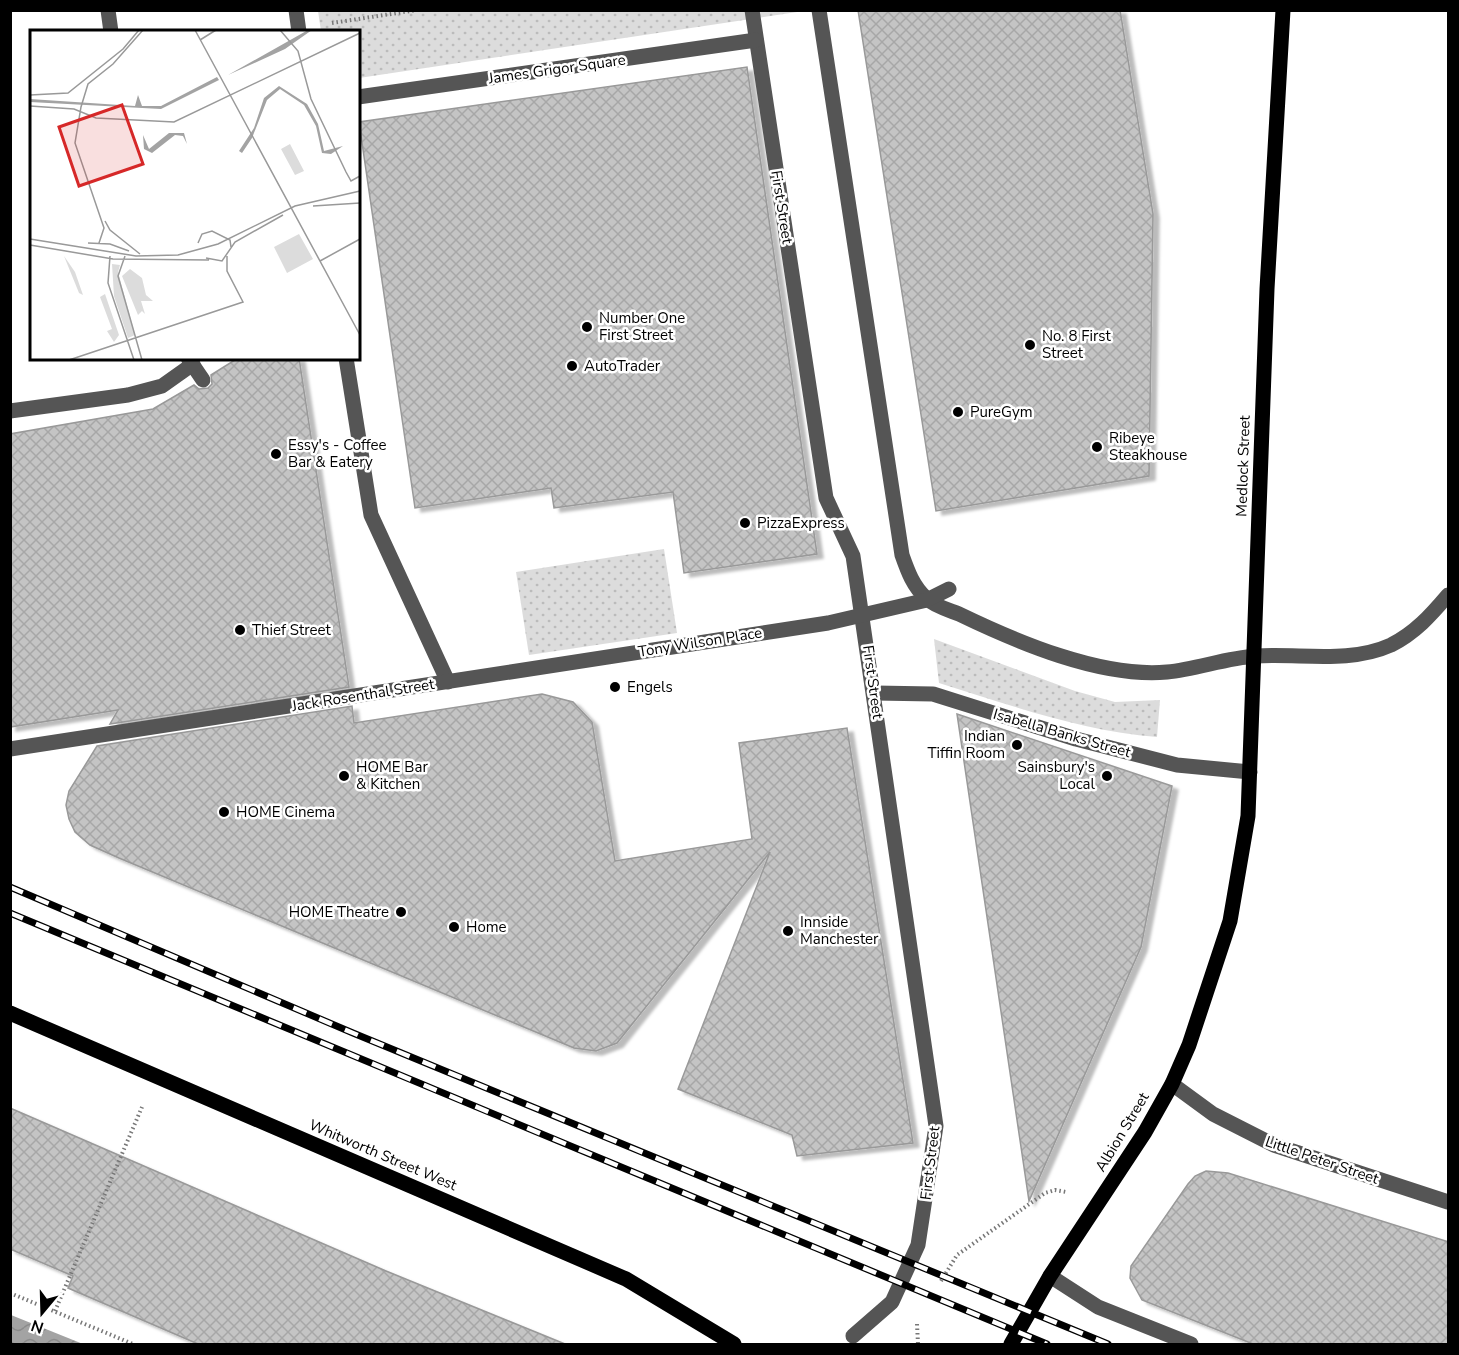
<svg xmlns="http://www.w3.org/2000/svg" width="1459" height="1355" font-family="'Nunito Sans',sans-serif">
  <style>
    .grass { fill: url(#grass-dots) }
    .water { fill: url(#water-waves) }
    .building { fill: url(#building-cross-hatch); stroke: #999; stroke-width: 1.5; filter: url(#shadow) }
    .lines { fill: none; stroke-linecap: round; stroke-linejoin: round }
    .path { stroke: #777; stroke-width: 4; stroke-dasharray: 1.5 3; stroke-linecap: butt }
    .minor { stroke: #555; stroke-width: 15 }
    .major { stroke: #000; stroke-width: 15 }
    .rail-casing { stroke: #000; stroke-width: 7 }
    .rail { stroke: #fff; stroke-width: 4.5; stroke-dasharray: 14; stroke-linecap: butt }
    .poi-dot { fill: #000; stroke: #fff; stroke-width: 2 }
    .labels { text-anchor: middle; stroke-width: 5; stroke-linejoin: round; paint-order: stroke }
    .street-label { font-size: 15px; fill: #000; stroke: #fff }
    .poi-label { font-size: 15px; fill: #000; stroke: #fff; text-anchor: start }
    .inset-road { fill: none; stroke: #999; stroke-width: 1.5 }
    .view { fill: #d62828; fill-opacity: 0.15; stroke: #d62828; stroke-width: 3 }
    .inset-edge { fill: none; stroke: #000; stroke-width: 3 }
  </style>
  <defs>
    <pattern id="grass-dots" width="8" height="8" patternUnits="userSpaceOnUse" patternTransform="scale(1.5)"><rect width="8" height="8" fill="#dcdcdc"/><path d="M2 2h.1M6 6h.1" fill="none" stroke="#bbb" stroke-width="1.8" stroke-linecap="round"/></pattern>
    <pattern id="water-waves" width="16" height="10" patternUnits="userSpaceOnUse" patternTransform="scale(1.5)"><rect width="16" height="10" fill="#a3a3a3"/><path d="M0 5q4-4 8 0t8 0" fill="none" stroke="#8b8b8b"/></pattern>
    <pattern id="building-cross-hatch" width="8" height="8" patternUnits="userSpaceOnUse" patternTransform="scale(1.5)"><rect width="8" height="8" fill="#c4c4c4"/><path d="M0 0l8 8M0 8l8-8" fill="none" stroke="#a7a7a7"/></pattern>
    <filter id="shadow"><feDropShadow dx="6" dy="4" stdDeviation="1.5" flood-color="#0004"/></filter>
  </defs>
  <rect width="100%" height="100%" fill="#fff"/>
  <g class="grass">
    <path d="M318 11H804L359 78 358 32 321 31Z"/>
    <path d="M664 549 677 633 529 655 516 572Z"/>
    <path d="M934 639 1075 691 1115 702 1160 700 1157 737C1082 731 1010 705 939 683Z"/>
  </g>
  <path class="water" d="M11 1315 83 1344H11Z"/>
  <g class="building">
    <path d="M858 10H1120L1153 214 1149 476 936 511Z"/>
    <path d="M747 67 817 554 684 573 673 492 554 508 551 488 415 508 359 122Z"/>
    <path d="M238 358H299L349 687 110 724 118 710 10 727V434L153 409 194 385 199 389 208 388 212 384 211 375Z"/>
    <path d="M542 694 573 702 592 722 615 861 752 839 739 743 847 728 913 1143 797 1156 792 1135 678 1089 770 852 617 1043 596 1051 574 1048 119 858 90 845 75 832 69 819 66 805 69 791 97 746 352 706 354 723Z"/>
    <path d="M957 714 1172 786 1141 947 1029 1201Z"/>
    <path d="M10 1108 386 1271 565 1344H198L68 1288 73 1276 10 1249Z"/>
    <path d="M1206 1171 1228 1173 1449 1242V1344H1253L1142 1300 1130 1278 1131 1266 1188 1184 1195 1176Z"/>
  </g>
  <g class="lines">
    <g class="path">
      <path d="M332 23 417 10"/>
      <path d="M941 1281 957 1255 1045 1193 1055 1190 1066 1192"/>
      <path d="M10 1293 133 1344"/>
      <path d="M55 1311 142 1107"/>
      <path d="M917 1324 918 1344"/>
    </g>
    <g class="minor">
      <path d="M108 10 111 32"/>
      <path d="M296 10 299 32"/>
      <path d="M752 10 826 498 853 556 936 1126 918 1245 892 1302 853 1336"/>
      <path d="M819 10 902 555C908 572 913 586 926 598 934 606 949 610 959 614 1017 642 1101 678 1167 672 1197 669 1226 658 1256 656 1300 653 1349 664 1391 645 1415 633 1431 615 1448 595"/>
      <path d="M358 97 756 40"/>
      <path d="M188 358 203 380"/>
      <path d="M346 358 371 515 448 682"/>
      <path d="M10 411 128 395 162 386 193 364"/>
      <path d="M875 693 933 694 1076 739 1177 765 1250 772"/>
      <path d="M10 749 828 623 927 600 949 589"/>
      <path d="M1172 1084 1213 1114 1274 1145 1448 1202"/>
      <path d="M1050 1276 1098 1307 1191 1344"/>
    </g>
    <g class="major">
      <path d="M10 1013 626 1279 734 1344"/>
      <path d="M1011 1344 1050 1276 1145 1132 1172 1084 1189 1045 1230 921 1248 816 1267 289 1283 10"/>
    </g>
    <g class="rail-casing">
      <g id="rail">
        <path d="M10 887 353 1033 1108 1344"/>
        <path d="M10 913 1047 1344"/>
      </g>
    </g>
    <use href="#rail" class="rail"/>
  </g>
  <g class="poi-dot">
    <circle cx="587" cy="327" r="6"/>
    <circle cx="1030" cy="345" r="6"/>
    <circle cx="572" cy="366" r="6"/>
    <circle cx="958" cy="412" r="6"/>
    <circle cx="1097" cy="447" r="6"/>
    <circle cx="276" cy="454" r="6"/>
    <circle cx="745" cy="523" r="6"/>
    <circle cx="240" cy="630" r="6"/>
    <circle cx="615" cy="687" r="6"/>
    <circle cx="1017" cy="745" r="6"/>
    <circle cx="344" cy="776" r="6"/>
    <circle cx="1107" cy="776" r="6"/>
    <circle cx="224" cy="812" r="6"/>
    <circle cx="401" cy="912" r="6"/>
    <circle cx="454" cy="927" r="6"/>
    <circle cx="788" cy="931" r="6"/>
  </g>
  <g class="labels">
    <g class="street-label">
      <text transform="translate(557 69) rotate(-8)" y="5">James Grigor Square</text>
      <text transform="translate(782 207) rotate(81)" y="5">First Street</text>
      <text transform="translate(1243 466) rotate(-88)" y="5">Medlock Street</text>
      <text transform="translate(700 642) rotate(-9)" y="5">Tony Wilson Place</text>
      <text transform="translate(873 682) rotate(82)" y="5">First Street</text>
      <text transform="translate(363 695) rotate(-9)" y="5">Jack Rosenthal Street</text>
      <text transform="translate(1062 733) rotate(16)" y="5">Isabella Banks Street</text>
      <text transform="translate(1122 1132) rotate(-59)" y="5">Albion Street</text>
      <text transform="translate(383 1155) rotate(23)" y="5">Whitworth Street West</text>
      <text transform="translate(1322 1160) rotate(19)" y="5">Little Peter Street</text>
      <text transform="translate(930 1163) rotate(-83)" y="5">First Street</text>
    </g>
    <g class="poi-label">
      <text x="599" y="323">Number One<tspan x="599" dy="17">First Street</tspan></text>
      <text x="1042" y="341">No. 8 First<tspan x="1042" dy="17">Street</tspan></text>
      <text x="584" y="371">AutoTrader</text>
      <text x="970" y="417">PureGym</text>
      <text x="1109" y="443">Ribeye<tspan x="1109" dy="17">Steakhouse</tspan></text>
      <text x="288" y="450">Essy's - Coffee<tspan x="288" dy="17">Bar &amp; Eatery</tspan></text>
      <text x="757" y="528">PizzaExpress</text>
      <text x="252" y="635">Thief Street</text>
      <text x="627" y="692">Engels</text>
      <text x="1005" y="741" text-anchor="end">Indian<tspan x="1005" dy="17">Tiffin Room</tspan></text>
      <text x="356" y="772">HOME Bar<tspan x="356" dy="17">&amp; Kitchen</tspan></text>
      <text x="1095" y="772" text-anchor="end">Sainsbury's<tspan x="1095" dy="17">Local</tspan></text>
      <text x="236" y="817">HOME Cinema</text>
      <text x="389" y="917" text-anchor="end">HOME Theatre</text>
      <text x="800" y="927">Innside<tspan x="800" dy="17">Manchester</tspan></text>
      <text x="466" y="932">Home</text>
    </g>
  </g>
  <g transform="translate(30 30)">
    <rect width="330" height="330" fill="#fff"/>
    <path d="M260 114 274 141 265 145 251 119ZM269 204 283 229 257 243 244 217ZM82 234 90 235 88 242 105 305 98 308 84 266ZM100 239 112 248 116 265 123 271H111L115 284 112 281 108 285 92 246ZM75 264 89 305 84 312 77 301 82 299 70 267Z" fill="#dcdcdc"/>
    <path d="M34 226 45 242 53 265 49 263Z" fill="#dcdcdc"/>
    <path d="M278 0H282L255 19 198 45ZM187 47 189 50 131 79 0 72V69L105 76 108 65 112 76H131ZM249 56 277 74 288 94 294 121 313 116 301 124 292 123 286 96 274 75 250 59 237 70 222 108 212 123 209 121 224 98 234 68ZM139 103H154L157 114 153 106 145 105 122 123 114 119 113 105 119 119Z" fill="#a3a3a3"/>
    <path class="inset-road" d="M165 0 330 305M250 0 268 21 281 69 316 142 321 151 330 146M170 10 186 0M0 65 38 63 93 19 109 0M0 76 44 79 66 88 144 92 330 3M283 176 330 173M75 191 80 200 110 224M0 209 106 226 148 225 188 214 265 176 330 161M58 213 80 214 99 221M69 213 74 198 45 113 51 77 58 54 83 34 113 0M168 213 172 204 182 201 200 210 201 217M0 215 83 229 179 230M80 226 78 253 104 330M95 226 88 246 112 330M176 228 192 231 205 212 253 185M290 231 330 209M39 330 213 272 197 241V226"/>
    <path class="view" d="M92 75 113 134 49 156 29 97Z"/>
    <rect width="330" height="330" class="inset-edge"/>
  </g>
  <rect width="1459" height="1355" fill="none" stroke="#000000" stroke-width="24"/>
  <g transform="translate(42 1313) rotate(199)" stroke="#ffffff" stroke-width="4.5" paint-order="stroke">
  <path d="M0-4.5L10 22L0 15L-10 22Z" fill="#000000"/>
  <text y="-9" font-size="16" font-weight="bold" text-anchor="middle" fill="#000000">N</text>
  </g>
</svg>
